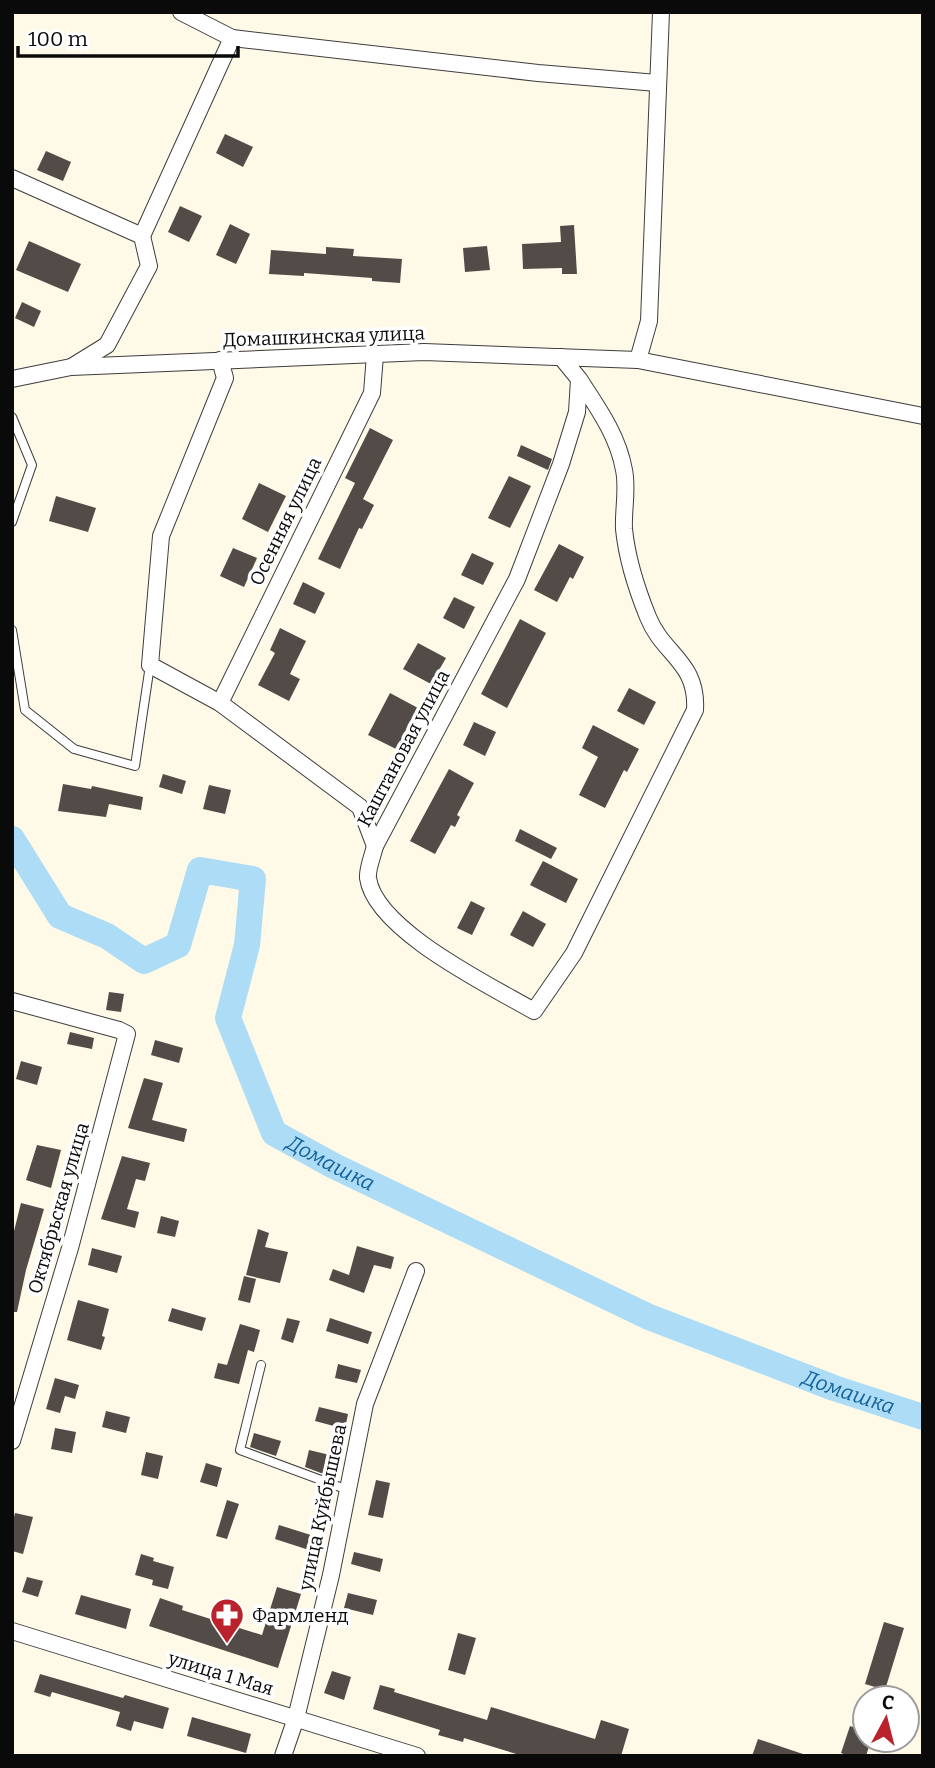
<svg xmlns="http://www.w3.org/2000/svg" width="935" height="1768" font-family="Bitter,serif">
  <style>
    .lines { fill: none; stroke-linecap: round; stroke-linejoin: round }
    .river { stroke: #addcf6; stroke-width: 26 }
    .building { fill: #534b47 }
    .service-casing { stroke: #3d3d3d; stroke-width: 10 }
    .minor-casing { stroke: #3d3d3d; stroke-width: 18 }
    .service { stroke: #fff; stroke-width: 8 }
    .minor { stroke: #fff; stroke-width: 16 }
    .labels { text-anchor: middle; stroke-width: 7; stroke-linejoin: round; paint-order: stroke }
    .street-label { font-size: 19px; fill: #0a0a0a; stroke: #fff }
    .poi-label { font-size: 19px; fill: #0a0a0a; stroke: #fff; text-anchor: start }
    .water-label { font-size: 21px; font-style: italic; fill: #14639b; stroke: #fff }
  </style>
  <rect width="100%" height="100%" fill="#fffae8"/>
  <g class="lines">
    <path class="river" id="s1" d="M12 839 60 916 107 936 144 961 178 945 200 870 253 879 247 945 228 1018 274 1133 334 1166 649 1317 834 1388 923 1417"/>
  </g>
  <g class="building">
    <path d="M225 134 253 147 243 167 216 153Z"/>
    <path d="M46 151 71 162 63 181 37 170Z"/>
    <path d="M180 206 202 216 189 242 168 232Z"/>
    <path d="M230 224 250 234 236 264 216 255Z"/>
    <path d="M574 225 577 274H562V268L523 269 522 244 561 242 560 226Z"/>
    <path d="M29 241 81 264 68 292 16 270Z"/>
    <path d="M487 246 490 270 465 272 463 248Z"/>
    <path d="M326 247 354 249 353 256 402 259 400 283 372 281V278L304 273V276L269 274 271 250 326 254Z"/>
    <path d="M22 302 41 311 34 327 15 318Z"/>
    <path d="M370 428 393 440 363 499 374 505 362 529 359 528 340 569 318 559 355 483 345 478Z"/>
    <path d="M521 445 552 459 548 470 517 456Z"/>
    <path d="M509 476 531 486 510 528 488 518Z"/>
    <path d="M259 483 286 496 268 532 242 519Z"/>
    <path d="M56 496 96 508 88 532 49 521Z"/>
    <path d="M559 544 584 557 573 579 570 577 557 602 534 590Z"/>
    <path d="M233 548 257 558 244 587 220 576Z"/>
    <path d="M472 553 494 563 483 585 461 575Z"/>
    <path d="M303 582 325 593 315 614 293 604Z"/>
    <path d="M454 597 475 607 464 629 443 618Z"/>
    <path d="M520 619 546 633 507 708 481 694Z"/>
    <path d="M280 628 306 641 290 674 300 679 289 701 258 685 275 653 270 650Z"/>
    <path d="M418 643 446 658 431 684 403 669Z"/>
    <path d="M629 688 656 702 644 725 617 711Z"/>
    <path d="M390 693 418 708 403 735 409 738 402 752 368 735Z"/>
    <path d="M474 722 496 732 485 756 463 745Z"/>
    <path d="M593 725 639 749 627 772 624 770 605 808 579 795 598 757 582 748Z"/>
    <path d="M449 769 474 783 457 815 460 817 455 827 451 825 435 854 410 841Z"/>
    <path d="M163 774 186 781 182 794 159 787Z"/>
    <path d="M63 784 91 789 92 786 143 797 141 810 109 804 106 817 58 811Z"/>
    <path d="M209 785 231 790 225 814 203 809Z"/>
    <path d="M520 829 557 848 551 859 515 841Z"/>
    <path d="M543 861 578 879 566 903 530 885Z"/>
    <path d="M471 901 485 908 472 935 457 928Z"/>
    <path d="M523 911 546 924 533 947 510 935Z"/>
    <path d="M109 992 124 994 121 1012 106 1010Z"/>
    <path d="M70 1032 94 1038 92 1049 67 1044Z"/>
    <path d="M155 1040 183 1048 179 1063 151 1055Z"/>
    <path d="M21 1061 42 1067 37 1085 16 1079Z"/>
    <path d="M144 1078 163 1083 152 1120 187 1129 184 1142 128 1128Z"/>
    <path d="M37 1145 61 1150 51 1188 26 1180Z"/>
    <path d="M122 1156 150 1163 145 1181 136 1179 127 1209 139 1212 135 1228 101 1219Z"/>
    <path d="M21 1203 44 1209 26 1270 17 1312H12V1239Z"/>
    <path d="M161 1216 179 1221 175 1237 157 1233Z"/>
    <path d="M258 1229 269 1233 265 1247 288 1252 280 1283 246 1275Z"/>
    <path d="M357 1246 394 1257 391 1269 374 1265 364 1293 329 1280 333 1269 349 1275Z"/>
    <path d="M92 1248 122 1256 117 1273 88 1265Z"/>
    <path d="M244 1276 256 1279 250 1303 238 1300Z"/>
    <path d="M78 1300 109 1309 102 1336 105 1337 101 1350 67 1340Z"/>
    <path d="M172 1308 206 1318 202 1331 168 1321Z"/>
    <path d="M287 1318 300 1321 293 1343 281 1339Z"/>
    <path d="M330 1318 372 1332 368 1344 326 1331Z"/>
    <path d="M240 1324 260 1330 254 1352 248 1350 239 1384 214 1378 218 1363 227 1365Z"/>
    <path d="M338 1364 361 1370 357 1383 335 1378Z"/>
    <path d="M55 1378 79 1385 75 1399 65 1396 60 1413 46 1409Z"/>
    <path d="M319 1407 348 1414 345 1429 315 1421Z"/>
    <path d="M106 1411 130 1417 126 1433 102 1427Z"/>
    <path d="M55 1428 76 1432 72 1453 51 1449Z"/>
    <path d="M254 1433 281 1441 276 1456 250 1447Z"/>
    <path d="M309 1450 334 1456 329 1476 305 1467Z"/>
    <path d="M146 1452 163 1456 158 1479 141 1475Z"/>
    <path d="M206 1463 222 1468 217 1487 200 1482Z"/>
    <path d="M376 1480 390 1483 383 1518 368 1515Z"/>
    <path d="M227 1500 239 1504 227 1539 216 1536Z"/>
    <path d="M15 1513 33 1517 23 1554 12 1551V1525Z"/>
    <path d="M279 1525 314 1536 309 1550 275 1539Z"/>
    <path d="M354 1552 383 1559 380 1572 351 1564Z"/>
    <path d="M141 1554 154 1558 153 1561 174 1567 168 1589 152 1585 153 1580 135 1575Z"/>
    <path d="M27 1577 43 1581 38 1597 22 1592Z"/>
    <path d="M277 1587 301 1594 278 1668 149 1626 160 1598 183 1606 182 1610 262 1635Z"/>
    <path d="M348 1593 377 1600 373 1615 344 1608Z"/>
    <path d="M81 1595 131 1609 126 1629 75 1614Z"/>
    <path d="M884 1622 904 1628 885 1690 865 1684Z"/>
    <path d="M458 1633 476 1638 465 1675 448 1670Z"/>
    <path d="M332 1671 351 1677 344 1700 324 1693Z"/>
    <path d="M40 1674 123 1698 125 1695 169 1708 163 1729 134 1721 131 1731 116 1726 120 1712 52 1692 50 1697 34 1692Z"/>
    <path d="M380 1685 395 1689 394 1692 487 1720 491 1707 595 1739 601 1720 629 1729 621 1756H523L464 1738 463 1742 438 1735 440 1730 373 1709Z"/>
    <path d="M192 1717 251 1734 246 1753 187 1736Z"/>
    <path d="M850 1726 865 1731V1740H871L866 1756H849L841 1753Z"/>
    <path d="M758 1739 803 1754V1756H752Z"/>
  </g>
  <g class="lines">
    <g class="service-casing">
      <g id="service">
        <path d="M12 417 32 465 12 522"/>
        <path d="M12 630 25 710 74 749 135 766 150 665"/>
        <path d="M261 1365 240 1450 348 1490"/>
      </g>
    </g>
    <g class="minor-casing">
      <g id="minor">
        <path d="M181 12 232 38 538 73 657 83"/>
        <path d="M12 178 142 236 149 266 107 345 73 366"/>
        <path d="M142 236 232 38"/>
        <path d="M561 357 579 379 577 412 561 464 517 579 375 846C373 855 367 869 368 878 375 930 491 986 534 1011L574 953 695 710C698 662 663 655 648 617 637 590 627 559 624 529 623 510 628 489 624 470 618 436 598 408 579 379"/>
        <path d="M220 360 225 378 161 536 150 665 220 703 360 807 375 846"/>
        <path d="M638 360 649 321 661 12"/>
        <path d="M12 379 71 367 424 352 638 360 923 416"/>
        <path d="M220 703 372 393 375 355"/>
        <path d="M12 1001 119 1030 127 1034 70 1248 12 1441"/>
        <path d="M12 1631 417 1756"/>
        <path d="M283 1756 296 1718 331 1575 365 1404 416 1271"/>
      </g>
    </g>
    <use href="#service" class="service"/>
    <use href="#minor" class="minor"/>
  </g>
  <defs>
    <g id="pharmacy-pin" transform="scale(1.75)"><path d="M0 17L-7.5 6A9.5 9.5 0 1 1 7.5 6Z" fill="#ba232d" stroke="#fff"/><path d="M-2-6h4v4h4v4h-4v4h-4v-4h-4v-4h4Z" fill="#fff"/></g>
  </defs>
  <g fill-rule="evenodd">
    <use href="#pharmacy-pin" x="227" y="1615"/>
  </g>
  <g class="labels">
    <g class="street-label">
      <text transform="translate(324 336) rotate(-2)" y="7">Домашкинская улица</text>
      <text transform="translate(285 521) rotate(-64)" y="7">Осенняя улица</text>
      <text transform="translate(403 748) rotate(-62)" y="7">Каштановая улица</text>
      <text transform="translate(58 1208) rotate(-74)" y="7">Октябрьская улица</text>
      <text transform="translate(322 1507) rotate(-78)" y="7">улица Куйбышева</text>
      <text transform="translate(221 1673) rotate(17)" y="7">улица 1 Мая</text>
    </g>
    <g class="poi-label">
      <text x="252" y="1622">Фармленд</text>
    </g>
    <g class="water-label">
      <text dy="7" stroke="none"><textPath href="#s1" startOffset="686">Домашка</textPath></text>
      <text dy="7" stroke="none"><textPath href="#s1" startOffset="1253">Домашка</textPath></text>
    </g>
  </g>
  <rect width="935" height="1768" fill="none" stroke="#0a0a0a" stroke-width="28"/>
  <g transform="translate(886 1719) rotate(7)"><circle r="33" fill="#ffffff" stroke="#9d9d9d" stroke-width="2"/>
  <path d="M0-5L12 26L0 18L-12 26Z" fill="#ba232d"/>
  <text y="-10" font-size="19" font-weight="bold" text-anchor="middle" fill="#0a0a0a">С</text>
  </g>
  <path d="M18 46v10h220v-10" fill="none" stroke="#0a0a0a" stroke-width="3.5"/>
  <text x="28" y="46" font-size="21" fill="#0a0a0a" stroke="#ffffff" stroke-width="5" paint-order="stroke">100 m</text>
</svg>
